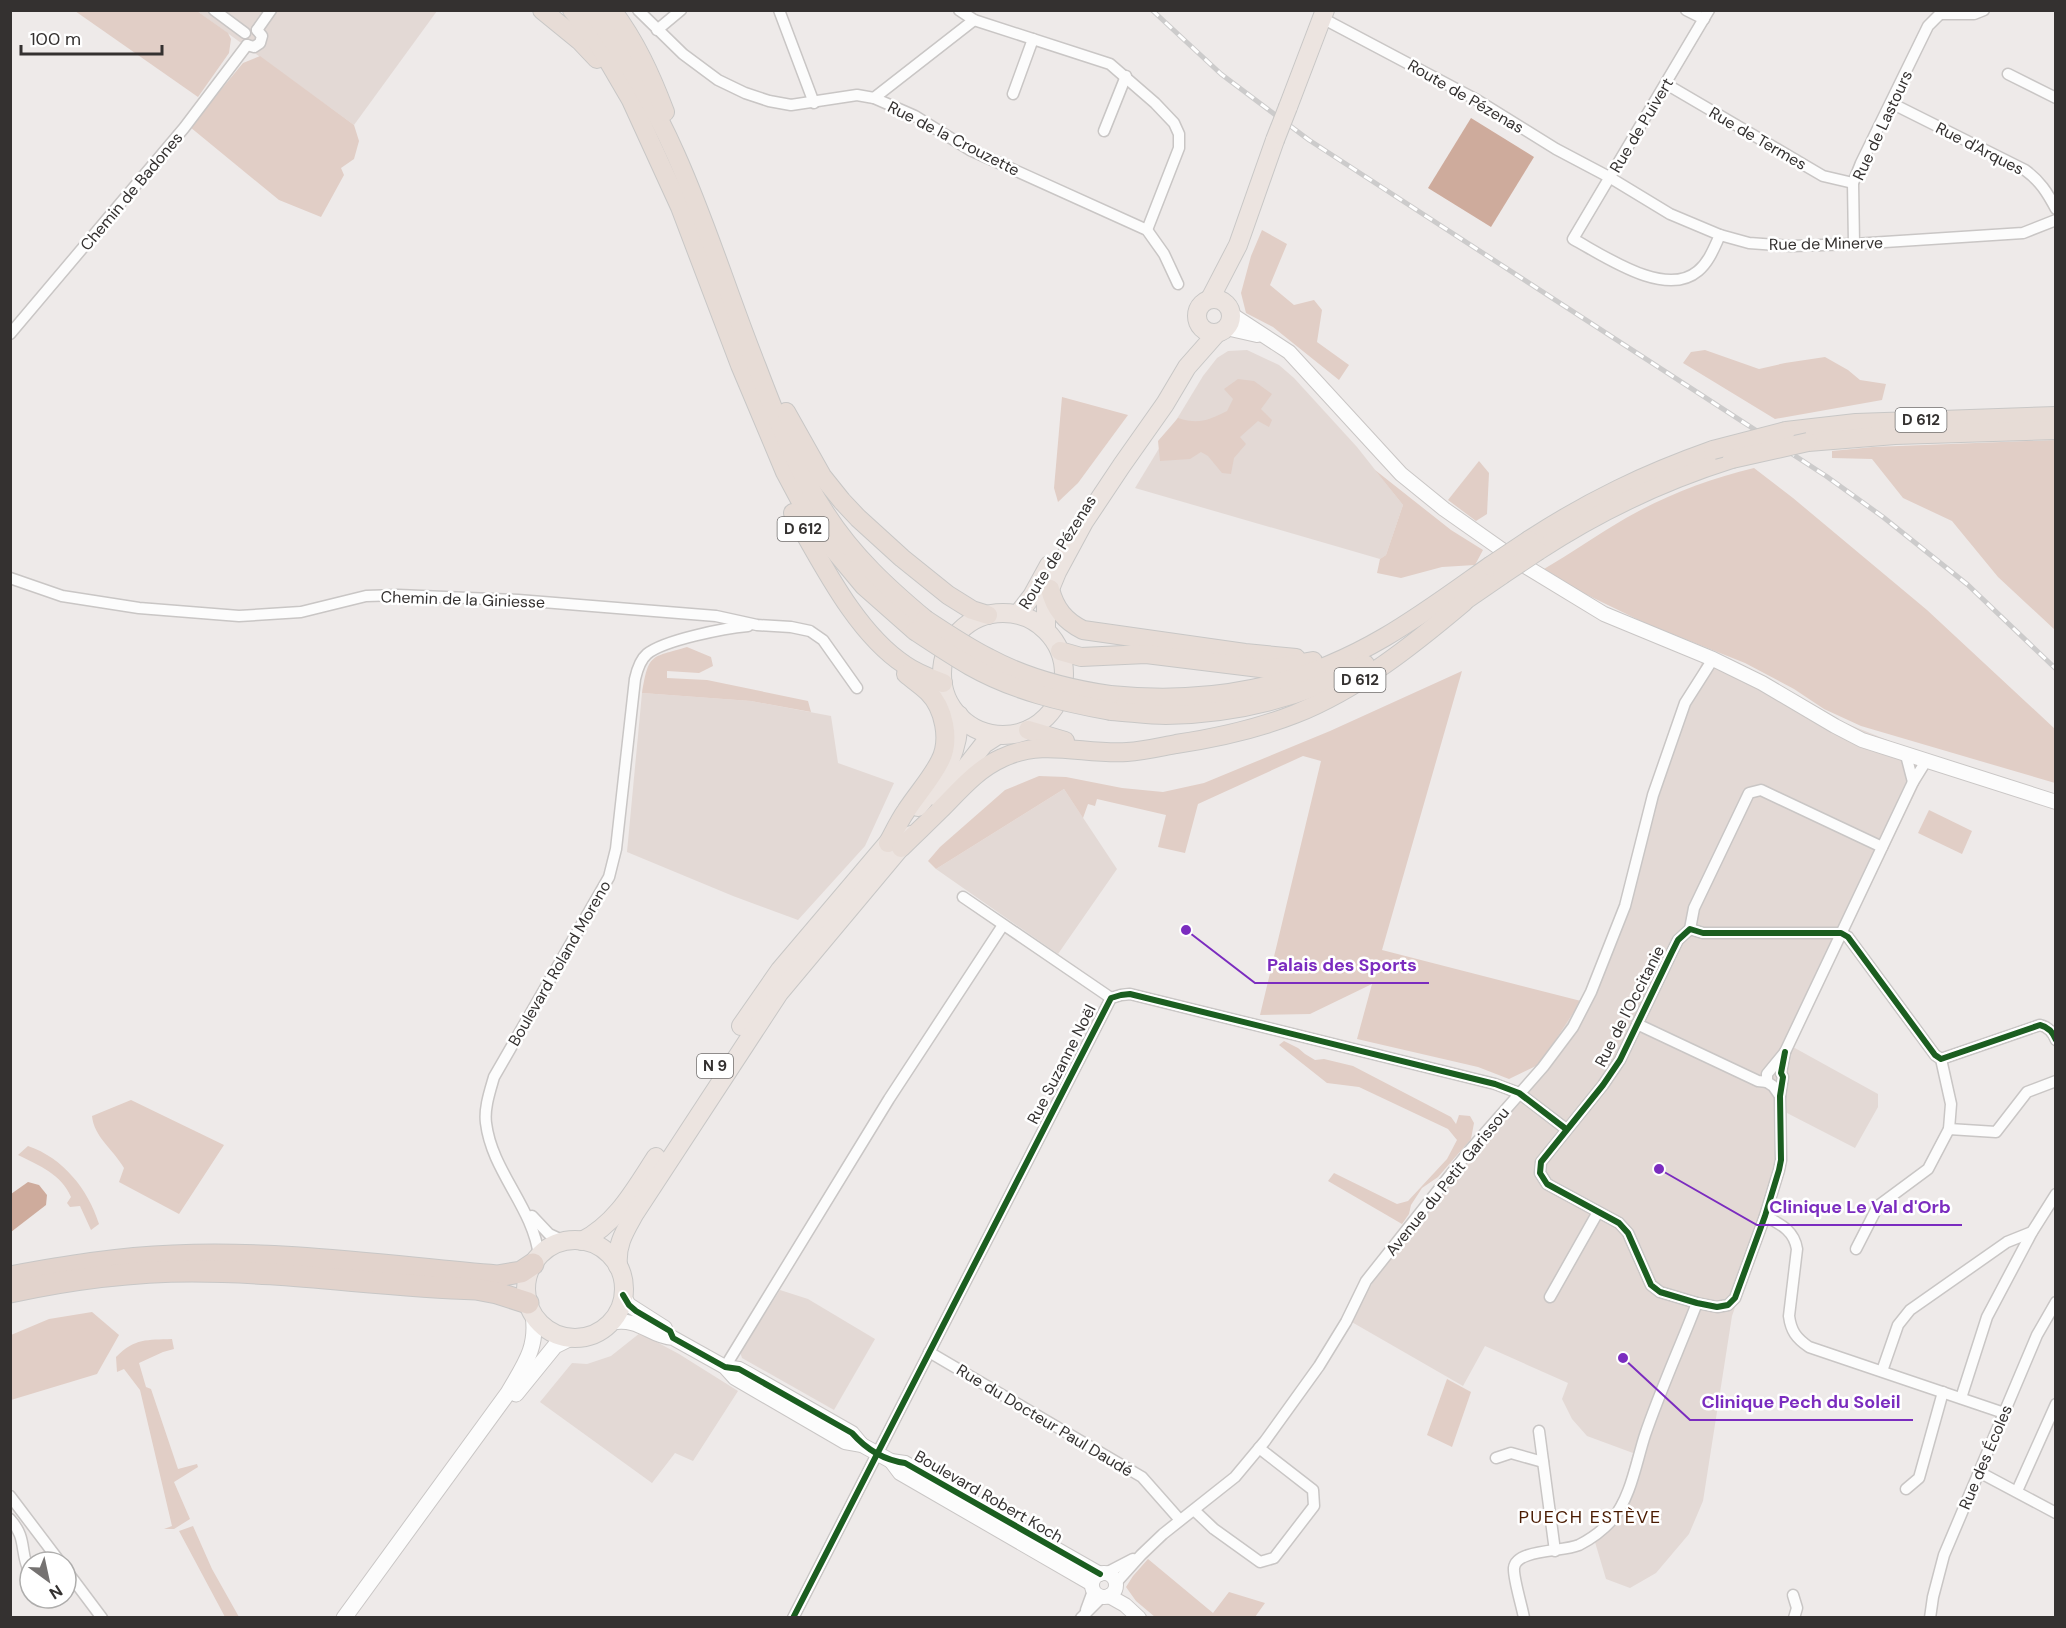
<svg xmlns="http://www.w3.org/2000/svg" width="2066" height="1628" font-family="'DM Sans',sans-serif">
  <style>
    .built { fill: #e3d9d5 }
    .green { fill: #e1cec6 }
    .water { fill: #ceab9c }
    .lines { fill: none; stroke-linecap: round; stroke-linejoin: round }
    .minor-casing { stroke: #c9c6c5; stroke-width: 13 }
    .tertiary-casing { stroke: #c9c6c5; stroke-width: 16 }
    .secondary-casing { stroke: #c9c6c5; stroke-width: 17 }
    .primary-casing { stroke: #c8c7c6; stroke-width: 20 }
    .trunk-casing { stroke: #c8c7c6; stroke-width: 20 }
    .motorway-casing { stroke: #c8c7c6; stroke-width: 23 }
    .minor { stroke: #fcfcfc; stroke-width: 10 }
    .tertiary { stroke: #fcfcfc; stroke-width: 14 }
    .secondary { stroke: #fcfcfc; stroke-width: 15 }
    .primary { stroke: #ece4e0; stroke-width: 18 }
    .trunk { stroke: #e7dcd6; stroke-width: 18 }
    .motorway { stroke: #e2d3cc; stroke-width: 21 }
    .rail-casing { stroke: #cccbcb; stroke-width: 5 }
    .rail { stroke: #fff; stroke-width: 3; stroke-dasharray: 9; stroke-linecap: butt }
    .primary-bridge-casing { stroke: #c8c7c6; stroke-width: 20; stroke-linecap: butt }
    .trunk-bridge-casing { stroke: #c8c7c6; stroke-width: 20; stroke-linecap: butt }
    .primary-bridge { stroke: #ece4e0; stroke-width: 18 }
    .trunk-bridge { stroke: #e7dcd6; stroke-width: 18 }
    .cycleway-casing { stroke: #fff; stroke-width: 10 }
    .cycleway { stroke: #1b5e20; stroke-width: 6 }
    .labels { text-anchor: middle; stroke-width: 5; stroke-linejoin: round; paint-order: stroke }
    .shield { fill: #fff; stroke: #716f6e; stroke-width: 1.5 }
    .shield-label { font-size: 15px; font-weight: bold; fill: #343130 }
    .street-label { font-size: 16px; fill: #343130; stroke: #fff }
    .neighbourhood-label { font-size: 18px; letter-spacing: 1.5px; fill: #4a1b02; stroke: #fff }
    .leader { fill: none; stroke: #7b2cbf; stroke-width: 2 }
    .callout-dot { fill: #7b2cbf; stroke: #fff; stroke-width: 2 }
    .callout-label { font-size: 18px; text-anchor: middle; font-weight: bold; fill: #7b2cbf; stroke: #fff; stroke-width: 5; stroke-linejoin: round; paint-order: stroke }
  </style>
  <rect width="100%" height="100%" fill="#eeeae9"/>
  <g class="built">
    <path d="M197 11H437L354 125Z"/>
    <path d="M1247 350 1279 365 1294 378 1357 447 1403 505 1386 555 1380 559 1135 488 1203 376 1217 358 1228 351Z"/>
    <path d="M1702 662 1798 704 1932 758 1793 1047 1878 1094V1107L1855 1148 1787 1113 1785 1168 1732 1316 1703 1501 1689 1534 1656 1573 1630 1588 1606 1579 1592 1532 1606 1520 1623 1490 1633 1453 1587 1436 1572 1419 1562 1399 1568 1383 1485 1346 1463 1386 1350 1321 1373 1282 1533 1075 1581 1001 1615 930 1650 805Z"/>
    <path d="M642 693 751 701 831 716 838 763 894 783 865 846 798 920 733 896 627 852Z"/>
    <path d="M1064 789 1117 869 1058 954 936 869Z"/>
    <path d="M780 1290 808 1299 875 1339 834 1410 742 1358 740 1352Z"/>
    <path d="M640 1333 679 1354 738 1391 693 1461 675 1453 652 1483 540 1402 572 1363 587 1364 611 1356Z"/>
  </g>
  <g class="green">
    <path d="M75 11H197L228 33 231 39 229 53 198 97Z"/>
    <path d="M260 56 354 125 359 141 354 159 341 168 344 175 321 217 279 200 190 127 243 63Z"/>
    <path d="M1262 230 1287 244 1270 285 1294 305 1314 300 1322 310 1317 342 1349 365 1339 380 1273 327 1246 313 1241 293 1251 256Z"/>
    <path d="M1705 350 1759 369 1785 363 1825 357 1848 370 1860 380 1886 384 1882 400 1775 419 1683 363 1691 352Z"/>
    <path d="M1238 379 1254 381 1272 394 1261 409 1272 420 1269 427 1258 421 1240 437 1246 444 1234 458 1231 474 1222 473 1208 456 1201 452 1190 459 1160 461 1158 441 1178 418C1199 425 1208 420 1227 411L1233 399 1224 389Z"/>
    <path d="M1062 397 1128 415 1078 483 1058 502 1054 488Z"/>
    <path d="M2055 440V630L1998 577 1952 521 1903 498 1872 459 1832 458V451L1873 447Z"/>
    <path d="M1479 461 1489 473 1487 514 1476 521 1448 500Z"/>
    <path d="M1754 468 1793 498 1927 610 2055 729V783L1861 726 1824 709 1794 689 1745 663 1647 624 1579 591 1544 569C1572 553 1598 534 1626 518 1666 495 1709 479 1754 468Z"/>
    <path d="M1375 470 1451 530 1483 550 1475 565 1442 567 1401 578 1377 573 1380 559 1386 555 1403 505Z"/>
    <path d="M687 647 711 657 713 666 699 673 667 671V678L707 680 808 701 811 712 751 701 642 693C649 653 650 658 687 647Z"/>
    <path d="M1462 671 1382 950 1581 1001 1540 1064 1509 1079 1478 1067 1357 1039 1372 984 1310 1014 1260 1015 1321 761 1303 756 1198 804 1185 853 1158 847 1166 815 1097 799 1095 806 1088 804 1083 818 1064 789 936 869 928 861 940 847 1005 790 1039 776 1066 777 1122 788 1163 792 1204 783 1330 731Z"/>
    <path d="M1929 810 1972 831 1962 854 1918 833Z"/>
    <path d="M1284 1041 1298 1048 1305 1054 1315 1060 1324 1059 1353 1066 1451 1117 1456 1124 1459 1115 1470 1116 1474 1123 1471 1139 1438 1177 1422 1188 1411 1205 1409 1214 1402 1224 1328 1181 1334 1173 1397 1204 1408 1201 1447 1159 1457 1140 1448 1129 1359 1087 1327 1083 1279 1045Z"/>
    <path d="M131 1100 224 1145 179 1214 119 1182 124 1168C113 1149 94 1137 92 1116Z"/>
    <path d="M28 1146C63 1158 88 1189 99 1224L91 1230 80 1206 70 1207 67 1203 71 1197C61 1174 40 1166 18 1155Z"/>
    <path d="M92 1312 119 1335 97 1374 11 1400V1335L49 1319Z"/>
    <path d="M172 1339 174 1349 163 1352 139 1363 146 1387 151 1389 178 1469 197 1464 198 1467 174 1482 190 1519 174 1529H164L172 1526 140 1390 124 1369 117 1372 116 1357C135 1338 147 1340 172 1339Z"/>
    <path d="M1447 1379 1471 1392 1452 1447 1427 1435Z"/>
    <path d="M193 1526 212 1569 239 1617H225L179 1531Z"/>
    <path d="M1148 1559 1213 1613 1229 1592 1265 1603 1255 1617H1155L1136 1601 1126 1587 1133 1576Z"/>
  </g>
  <g class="water">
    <path d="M1471 118 1534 157 1491 227 1428 188Z"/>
    <path d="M28 1182 39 1185 47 1195 46 1205 11 1232V1194Z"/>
  </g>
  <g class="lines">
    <g class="minor-casing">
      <g id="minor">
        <path d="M214 10 245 33"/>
        <path d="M638 10 683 54 718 80 745 93 769 101 791 105 857 95 874 98 915 116 970 150 1147 230 1164 254 1178 284"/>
        <path d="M779 10 814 103"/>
        <path d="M959 10 974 20 1110 64 1155 103 1174 123 1179 134V148L1147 230"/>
        <path d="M1686 10 1704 19"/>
        <path d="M1709 10 1573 239C1603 255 1665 299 1698 271 1709 262 1714 248 1720 235"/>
        <path d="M1940 10V14H1974L1984 10"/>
        <path d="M1322 18 1477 100 1556 149 1609 177 1670 214 1720 235 1749 243 1792 246 1854 244 2023 233 2056 220"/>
        <path d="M257 30 271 10"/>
        <path d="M657 30 681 10"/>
        <path d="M247 45 254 47 260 43 262 36 257 30"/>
        <path d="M2008 74 2056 98"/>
        <path d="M1666 84 1823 176 1853 183"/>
        <path d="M1013 94 1033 39"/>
        <path d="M874 98 974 20"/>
        <path d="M1891 103 2025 170C2040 181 2047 192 2056 209"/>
        <path d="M1104 131 1126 76"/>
        <path d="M1854 244 1853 183 1861 163 1928 26 1940 14"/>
        <path d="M10 334 184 128 247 45"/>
        <path d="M10 578 62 596 139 608 239 616 301 612 366 596 398 595 518 600 716 616 757 625 791 627 810 631 823 640 857 688"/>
        <path d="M1906 755 1913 782"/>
        <path d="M963 897 1111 998"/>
        <path d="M1690 929 1694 908 1749 793 1761 790 1882 847"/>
        <path d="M1637 1024 1758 1081 1767 1082"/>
        <path d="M1785 1052 1781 1073 1783 1077 1780 1096 1781 1160 1779 1170 1765 1216 1735 1298 1728 1305 1717 1307 1697 1303 1660 1292 1651 1285 1628 1233 1619 1223 1547 1184 1540 1173 1541 1162 1603 1085 1620 1060 1672 952 1678 940 1690 929 1703 933H1841L1848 937 1935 1055 1941 1059 2040 1025C2048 1027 2053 1032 2056 1040"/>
        <path d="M1780 1096 1773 1086 1767 1082V1074L1785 1052 1913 782 1926 761"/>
        <path d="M1949 1129 1996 1132 2027 1092 2056 1081"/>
        <path d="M532 1216 549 1234 564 1241"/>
        <path d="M1765 1216C1780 1224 1794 1230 1797 1249L1789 1316C1791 1331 1796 1338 1809 1347L2004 1413"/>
        <path d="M1856 1249 1878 1206 1928 1169 1949 1129 1951 1104 1941 1059"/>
        <path d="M539 1256C533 1207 492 1172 486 1123 484 1108 490 1091 494 1077L609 877 616 849 635 679C637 670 640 660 647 654 664 640 725 628 748 626"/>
        <path d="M1550 1297 1598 1212"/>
        <path d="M929 1352 1142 1477 1180 1520"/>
        <path d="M725 1367 889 1099 1003 925"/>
        <path d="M1882 1371 1898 1325 1910 1310 2007 1242 2032 1232"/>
        <path d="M1961 1398 1987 1317 2032 1232 2056 1194"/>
        <path d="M1539 1431 1555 1551"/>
        <path d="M1496 1458 1511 1453 1543 1462"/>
        <path d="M1979 1472 2056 1513"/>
        <path d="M1906 1489 1919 1478 1943 1392"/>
        <path d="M2017 1491 2056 1404"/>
        <path d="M10 1496 60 1562"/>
        <path d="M1194 1510 1214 1529 1260 1562 1274 1558 1314 1506 1313 1490 1259 1448"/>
        <path d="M10 1519C28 1539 19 1552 30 1573"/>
        <path d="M66 1570 102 1618"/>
        <path d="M1106 1573 1133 1559"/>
        <path d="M1115 1584 1141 1555 1163 1534 1235 1477 1265 1441 1319 1366 1346 1322 1366 1281 1470 1150 1543 1067 1573 1027 1591 992 1625 906 1653 795 1685 703 1713 659"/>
        <path d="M1793 1595 1797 1608 1794 1618"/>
        <path d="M1086 1610 1093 1591"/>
        <path d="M793 1618 1111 998 1121 995 1130 994 1495 1084 1519 1093 1566 1129"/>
        <path d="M1081 1618 1102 1597"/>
        <path d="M1524 1618C1522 1606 1513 1578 1514 1568 1516 1549 1563 1552 1579 1545 1591 1539 1603 1530 1612 1520 1631 1497 1636 1463 1645 1435 1660 1391 1680 1347 1697 1303"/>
        <path d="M1930 1618 1933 1597 1944 1555 2037 1335 2056 1302"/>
      </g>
    </g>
    <g class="tertiary-casing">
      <g id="tertiary">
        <path d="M1231 314 1289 352 1401 474 1444 509 1525 566 1604 614 1713 659 1762 683 1835 726 1862 740 2056 802"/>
        <path d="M1226 328 1257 335"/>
        <path d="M623 1295 629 1305 665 1328"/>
        <path d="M610 1323C641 1317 648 1336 673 1338L725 1367 735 1378 845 1442 862 1445 891 1461 905 1463 1100 1574"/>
        <path d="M725 1367 739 1369 750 1375 852 1433 862 1445"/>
        <path d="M891 1461 900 1473 1092 1584"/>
        <circle cx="1104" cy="1585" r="12"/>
        <path d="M1109 1596 1125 1605 1139 1618"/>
      </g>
    </g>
    <g class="secondary-casing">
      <g id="secondary">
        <path d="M516 1394 555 1346 571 1338"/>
        <path d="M344 1618 508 1393C524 1365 538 1348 533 1315"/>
      </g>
    </g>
    <g class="primary-casing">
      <g id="primary">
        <path d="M1288 107 1325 10"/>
        <circle cx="1214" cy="316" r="17"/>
        <path d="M1210 299 1238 245 1275 140"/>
        <circle cx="1003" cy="674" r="61"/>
        <path d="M1018 614 1032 596 1049 565"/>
        <path d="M1046 630V603L1050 589 1057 572 1084 522 1122 465 1165 404 1187 367 1217 333"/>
        <path d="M940 800 984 744 998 735"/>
        <path d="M918 807C943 777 959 756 959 715"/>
        <path d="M741 1026 780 970 897 832"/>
        <circle cx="575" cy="1289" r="49"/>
        <path d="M582 1241C617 1223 635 1189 656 1157"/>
        <path d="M618 1266C616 1244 625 1231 635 1213L779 993 911 835"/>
      </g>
    </g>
    <g class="trunk-casing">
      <g id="trunk">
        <path d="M542 10 580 41 597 59"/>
        <path d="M572 10 596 40 631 100 680 207 740 365 785 472 809 517 824 538 864 586 915 631"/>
        <path d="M591 10C623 52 655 107 676 155 707 224 729 297 757 367 776 417 796 469 826 514 853 556 888 588 925 619"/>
        <path d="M612 10C636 42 651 75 665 112"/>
        <path d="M786 412 822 476 842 501 858 518 902 558 948 595 972 610 988 615"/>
        <path d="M1786 431 1856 423 2056 416"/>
        <path d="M1808 442 1895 435 2056 430"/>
        <path d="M793 513C822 563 856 633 905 665 916 673 930 678 943 683"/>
        <path d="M1529 540C1589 501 1645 474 1713 450"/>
        <path d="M1538 551C1599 511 1662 481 1732 459"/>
        <path d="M1050 589C1055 609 1065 621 1083 630L1245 653 1296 658"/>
        <path d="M1454 608 1502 575"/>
        <path d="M1060 651 1081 657 1146 654 1268 669 1313 661"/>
        <path d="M1110 695C1210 705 1298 688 1385 637 1421 616 1456 590 1490 566"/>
        <path d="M1111 711C1129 712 1148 715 1166 715 1236 714 1303 697 1365 664"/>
        <path d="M1028 730 1065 741"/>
        <path d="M888 843C894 832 899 821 906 811 917 794 931 779 940 761 951 740 944 708 928 692 921 685 913 680 906 674"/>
        <path d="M901 848C914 835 927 823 940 810 959 791 977 769 1002 758 1043 738 1084 755 1127 752 1144 751 1160 747 1176 744 1216 738 1257 729 1295 714 1358 689 1413 645 1464 602"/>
      </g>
    </g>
    <g class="motorway-casing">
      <g id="motorway">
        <path d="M10 1277C65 1267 118 1258 173 1256 281 1251 390 1267 497 1276L521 1272 533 1264"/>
        <path d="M10 1292C70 1279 132 1271 192 1271 287 1271 381 1286 476 1289L497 1293 528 1303"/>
      </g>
    </g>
    <use href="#minor" class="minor"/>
    <use href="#tertiary" class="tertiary"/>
    <use href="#secondary" class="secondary"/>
    <use href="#primary" class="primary"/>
    <use href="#trunk" class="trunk"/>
    <use href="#motorway" class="motorway"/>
    <g class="rail-casing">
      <path id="rail" d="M1152 10 1221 74 1309 140 1826 476 1883 517 1968 585 2056 669"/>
    </g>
    <use href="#rail" class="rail"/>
    <g class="primary-bridge-casing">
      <path id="primary-bridge" d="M1275 140 1288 107"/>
    </g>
    <g class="trunk-bridge-casing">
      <g id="trunk-bridge">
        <path d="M1713 450 1786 431"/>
        <path d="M1732 459 1808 442"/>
        <path d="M1490 566 1529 540"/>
        <path d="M1502 575 1538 551"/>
        <path d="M925 619C946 633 967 647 989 658 1026 678 1069 689 1110 695"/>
        <path d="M915 631C933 643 951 655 970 666 1014 691 1062 702 1111 711"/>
      </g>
    </g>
    <use href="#primary-bridge" class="primary-bridge"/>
    <use href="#trunk-bridge" class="trunk-bridge"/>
    <g class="cycleway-casing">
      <g id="cycleway">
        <path d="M1785 1052 1781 1073 1783 1077 1780 1096 1781 1160 1779 1170 1765 1216 1735 1298 1728 1305 1717 1307 1697 1303 1660 1292 1651 1285 1628 1233 1619 1223 1547 1184 1540 1173 1541 1162 1603 1085 1620 1060 1672 952 1678 940 1690 929 1703 933H1841L1848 937 1935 1055 1941 1059 2040 1025C2048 1027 2053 1032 2056 1040"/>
        <path d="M623 1295 629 1305 636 1311 670 1331 673 1338 725 1367 739 1369 852 1433C866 1449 884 1460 905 1463L1100 1574"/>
        <path d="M793 1618 1111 998 1121 995 1130 994 1495 1084 1519 1093 1566 1129"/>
      </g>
    </g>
    <use href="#cycleway" class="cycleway"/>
  </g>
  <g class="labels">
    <g class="shield">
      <rect x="1895.5" y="408" width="51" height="24" rx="4.5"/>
      <rect x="777.5" y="517" width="51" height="24" rx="4.5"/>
      <rect x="1334.5" y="668" width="51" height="24" rx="4.5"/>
      <rect x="697" y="1054" width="36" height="24" rx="4.5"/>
    </g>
    <g class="shield-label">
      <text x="1921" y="425">D 612</text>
      <text x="803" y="534">D 612</text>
      <text x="1360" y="685">D 612</text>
      <text x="715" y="1071">N 9</text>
    </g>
    <g class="street-label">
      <text transform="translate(1466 96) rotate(30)" y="6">Route de Pézenas</text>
      <text transform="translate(1641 125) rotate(-59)" y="6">Rue de Puivert</text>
      <text transform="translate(1882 125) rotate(-65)" y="6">Rue de Lastours</text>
      <text transform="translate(954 138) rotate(27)" y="6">Rue de la Crouzette</text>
      <text transform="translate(1758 138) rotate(30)" y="6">Rue de Termes</text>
      <text transform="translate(1980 148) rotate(27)" y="6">Rue d'Arques</text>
      <text transform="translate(131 191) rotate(-50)" y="6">Chemin de Badones</text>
      <text transform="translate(1826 243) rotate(-1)" y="6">Rue de Minerve</text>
      <text transform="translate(1057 552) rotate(-58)" y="6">Route de Pézenas</text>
      <text transform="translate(463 599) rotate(2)" y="6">Chemin de la Giniesse</text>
      <text transform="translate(559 963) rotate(-60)" y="6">Boulevard Roland Moreno</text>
      <text transform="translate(1629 1006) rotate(-63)" y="6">Rue de l'Occitanie</text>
      <text transform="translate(1061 1064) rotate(-63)" y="6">Rue Suzanne Noël</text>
      <text transform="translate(1447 1181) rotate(-51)" y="6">Avenue du Petit Garissou</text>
      <text transform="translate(1045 1420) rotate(31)" y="6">Rue du Docteur Paul Daudé</text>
      <text transform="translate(1985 1457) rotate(-67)" y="6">Rue des Écoles</text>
      <text transform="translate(989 1496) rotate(30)" y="6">Boulevard Robert Koch</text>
    </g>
    <g class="neighbourhood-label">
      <text x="1590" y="1523">PUECH ESTÈVE</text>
    </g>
  </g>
  <path class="leader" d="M1186 930L1255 983H1429M1659 1169L1757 1225H1962M1623 1358L1690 1420H1913"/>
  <g class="callout-dot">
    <circle cx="1186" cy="930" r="6"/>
    <circle cx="1659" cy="1169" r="6"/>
    <circle cx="1623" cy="1358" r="6"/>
  </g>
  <g class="callout-label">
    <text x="1342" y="971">Palais des Sports</text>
    <text x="1860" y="1213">Clinique Le Val d'Orb</text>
    <text x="1801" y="1408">Clinique Pech du Soleil</text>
  </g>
  <rect width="2066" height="1628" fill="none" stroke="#343130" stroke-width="24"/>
  <g transform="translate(48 1580) rotate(147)"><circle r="28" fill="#ffffff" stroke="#aeadac" stroke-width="1.5"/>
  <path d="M0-4.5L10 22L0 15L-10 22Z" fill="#757271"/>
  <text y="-9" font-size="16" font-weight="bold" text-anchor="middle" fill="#343130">N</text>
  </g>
  <path d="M21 45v9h141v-9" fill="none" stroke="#343130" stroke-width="3"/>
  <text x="30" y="45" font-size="18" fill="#343130" stroke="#ffffff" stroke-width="4.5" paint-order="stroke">100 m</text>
</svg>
